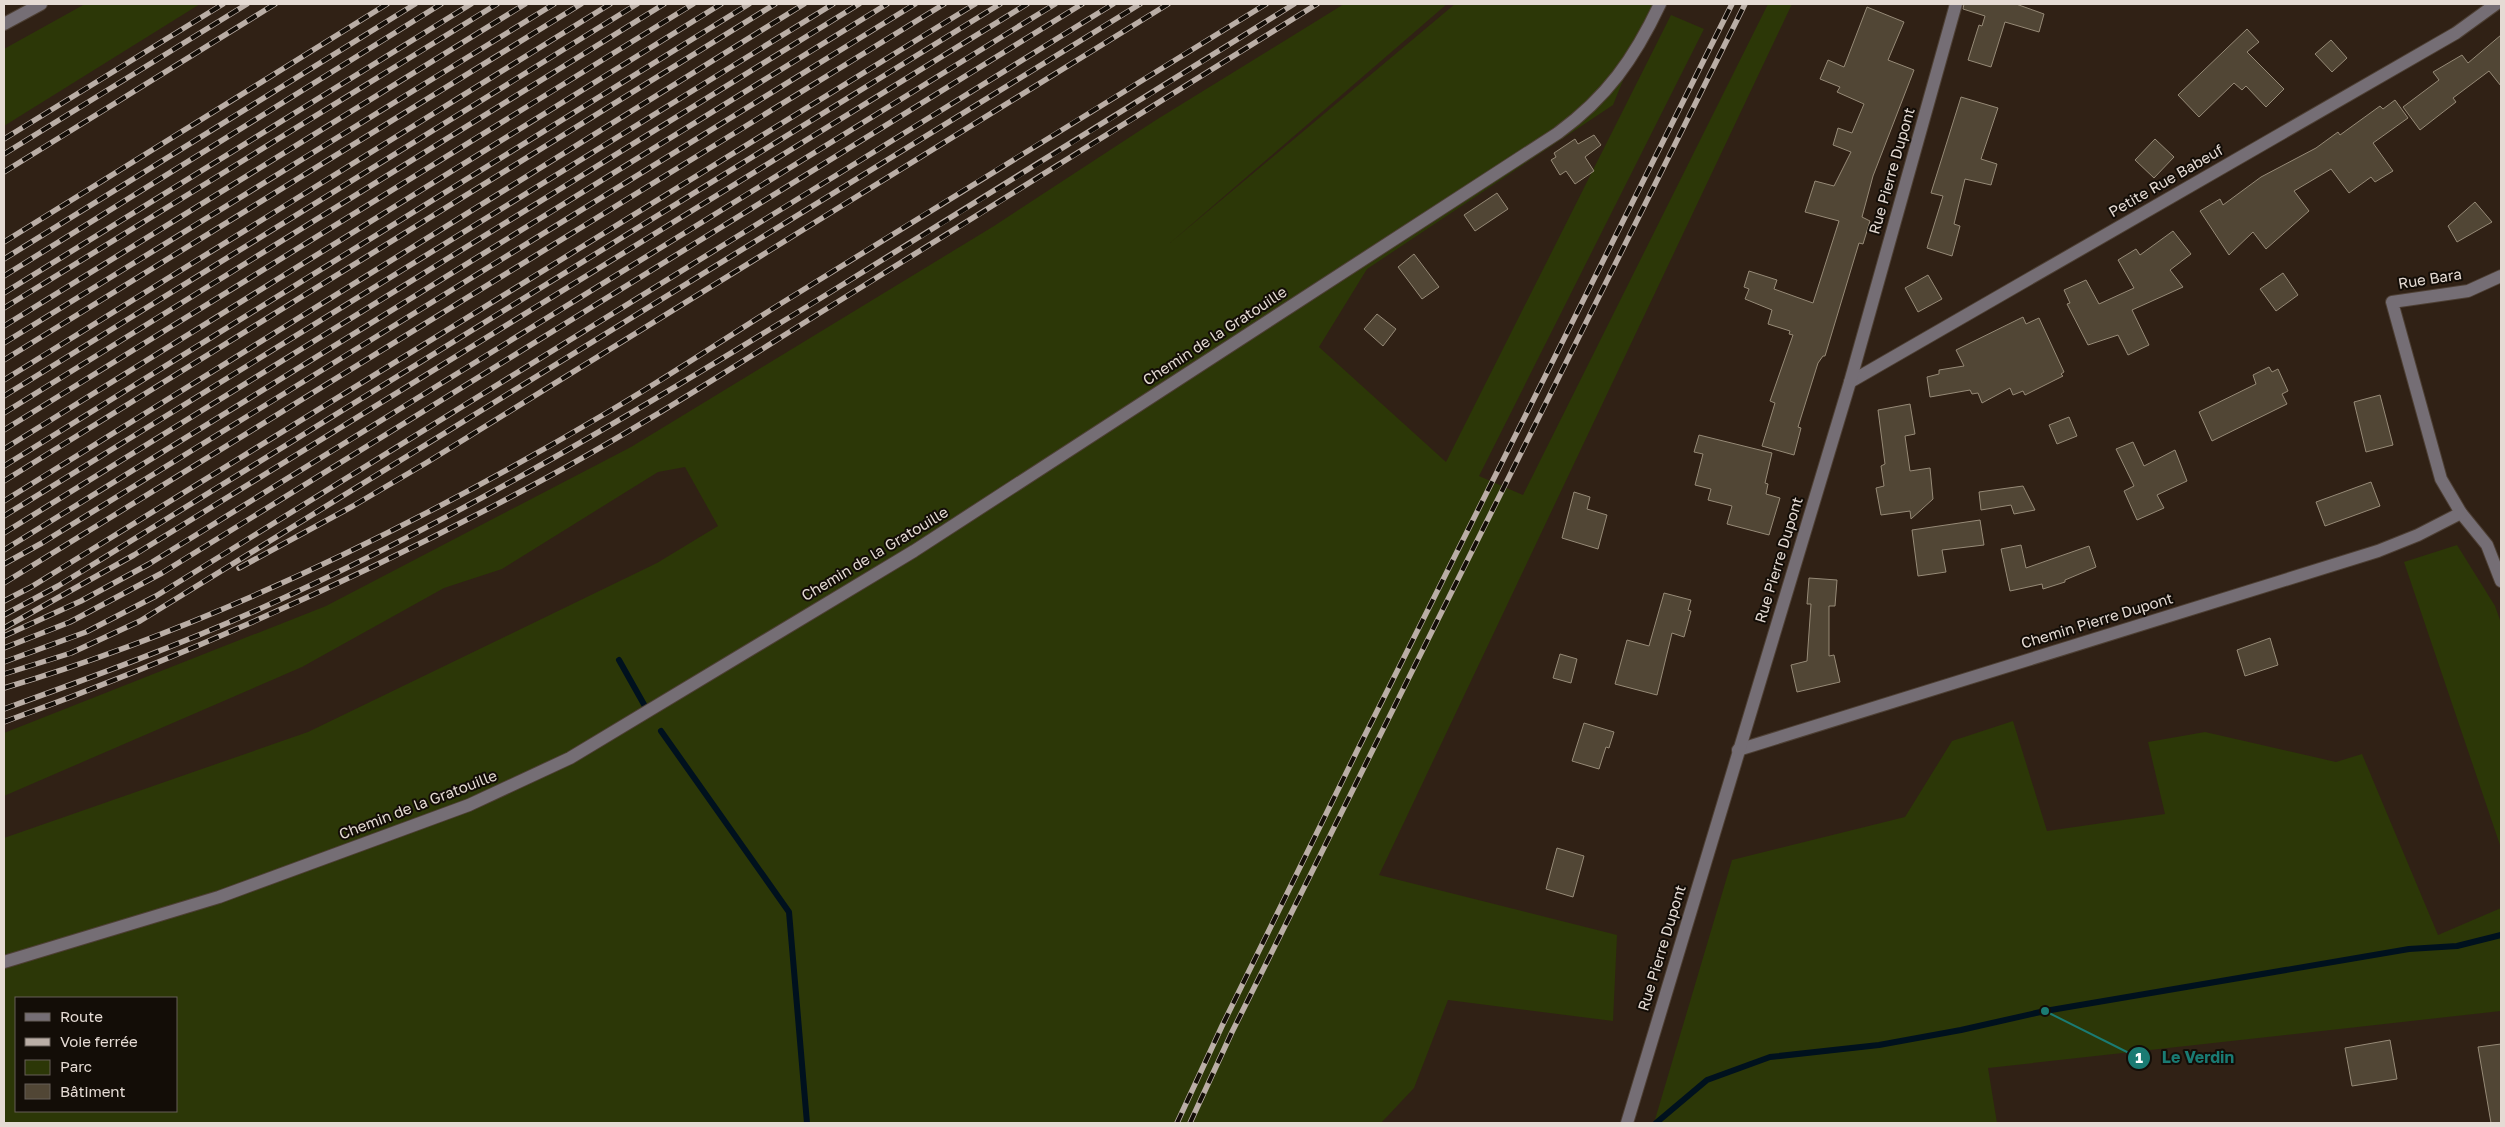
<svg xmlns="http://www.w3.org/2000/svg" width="2505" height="1127" font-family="'Golos Text',sans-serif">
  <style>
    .green { fill: #2c3707; fill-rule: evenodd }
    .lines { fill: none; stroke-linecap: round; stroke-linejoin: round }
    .stream { stroke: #00111e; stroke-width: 6 }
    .building { fill: #514635; stroke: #968a77 }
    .minor-casing { stroke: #4d3f34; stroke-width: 14 }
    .minor { stroke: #756e75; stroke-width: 12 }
    .rail-casing { stroke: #baaea6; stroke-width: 5.5 }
    .rail { stroke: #130d07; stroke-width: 4; stroke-dasharray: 11; stroke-linecap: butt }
    .labels { text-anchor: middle; stroke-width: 4; stroke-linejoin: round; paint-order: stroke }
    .street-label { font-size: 15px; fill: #e5dbd4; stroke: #130d07 }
    .leader { fill: none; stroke: #1a7b73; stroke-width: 2 }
    .callout-dot { fill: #1a7b73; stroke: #130d07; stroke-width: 2 }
    .mark-label { font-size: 15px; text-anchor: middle; font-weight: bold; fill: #fff }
    .callout-label { font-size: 16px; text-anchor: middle; font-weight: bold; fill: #1a7b73; stroke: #130d07; stroke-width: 4; stroke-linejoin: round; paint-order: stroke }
  </style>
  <rect width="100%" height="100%" fill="#302115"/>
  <g class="green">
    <path d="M85 4H200L4 126V49Z"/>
    <path d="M1344 4H1447L1170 243 1455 4H1654L1613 105 1367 269 1319 347 1446 462 1671 15 1704 29 1479 476 1523 495 1768 4H1792L1379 875 1617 935 1613 1021 1448 1000 1414 1088 1381 1123H4V838L308 732 657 563 718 526 685 467 658 472 502 569 444 588 302 667 4 796V733L326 606 631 447 994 226 1156 120ZM16 998H176V1111H16Z"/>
    <path d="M2457 545 2495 606 2501 623V848L2404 562Z"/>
    <path d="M2013 721 2047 831 2165 814 2148 742 2205 732 2336 762 2362 754 2438 935 2501 908V1011L1988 1068 1997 1123H1654L1732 860 1905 817 1952 741Z"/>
  </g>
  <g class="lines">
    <g class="stream">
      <path d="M619 660 646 708"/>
      <path d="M661 731 789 912 807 1123"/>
      <path d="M1656 1123 1707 1080 1770 1057 1879 1045 1961 1030 2045 1011 2409 949 2457 946 2501 935"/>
    </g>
  </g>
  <g class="building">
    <path d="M1964 4H2016L2044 14 2039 32 2005 22 1991 67 1968 60 1979 25 1982 26 1985 16 1963 9Z"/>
    <path d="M1867 7 1904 22 1888 60 1914 70 1873 176 1862 217 1870 221 1863 244 1859 243 1825 356H1823L1818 363 1798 427 1801 428 1794 455 1762 446 1775 403 1770 401 1793 335 1789 334 1790 331 1768 324 1772 310 1745 299 1749 289 1744 287 1749 271 1777 280 1774 289 1813 303 1839 221 1805 212 1815 181 1834 186 1851 152 1833 145 1838 128 1852 133 1864 104 1837 92 1840 87 1820 79 1828 60 1844 67Z"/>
    <path d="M2247 29 2259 42 2247 52 2284 89 2266 107 2246 86 2242 90 2234 83 2199 117 2178 95Z"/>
    <path d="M2501 35V86L2489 71 2453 98 2456 102 2420 130 2403 107 2439 80 2433 72 2462 55 2468 63Z"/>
    <path d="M2331 40 2347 58 2332 72 2315 54Z"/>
    <path d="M1961 97 1998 108 1981 159 1997 164 1991 185 1965 179 1954 224 1960 226 1952 256 1927 248 1943 196 1931 193Z"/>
    <path d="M2395 100 2408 118 2373 143 2393 171 2375 182 2371 177 2349 193 2331 169 2294 191 2309 211 2266 249 2253 232 2229 255 2200 211 2220 199 2223 205 2261 177 2316 148 2338 132 2340 135 2380 106 2383 109Z"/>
    <path d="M1594 135 1601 145 1585 157 1594 171 1575 184 1566 171 1560 175 1551 160 1556 157 1554 153 1575 139 1578 144Z"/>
    <path d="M2155 139 2174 157 2154 178 2135 160Z"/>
    <path d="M1497 193 1508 209 1475 231 1464 215Z"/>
    <path d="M2475 202 2492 222 2457 242 2448 226Z"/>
    <path d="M2173 231 2191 254 2170 270 2183 287 2132 310 2149 345 2128 355 2118 335 2088 345 2067 304 2070 303 2064 290 2086 280 2099 304 2134 288 2118 260 2136 249 2140 255Z"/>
    <path d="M1414 254 1439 287 1422 299 1398 267Z"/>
    <path d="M2283 273 2298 295 2276 311 2260 289Z"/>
    <path d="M1928 275 1942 299 1918 312 1905 288Z"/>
    <path d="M1377 314 1396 329 1383 346 1364 329Z"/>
    <path d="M2023 317 2026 324 2039 318 2064 372 2061 374 2063 376 2025 395 2023 391 2013 395 2010 388 1982 403 1978 393 1972 394 1970 390 1930 397 1927 377 1939 374V370L1964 366 1956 350Z"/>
    <path d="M2269 367 2272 372 2278 369 2288 391 2282 394 2287 404 2212 441 2199 412 2256 384 2253 375Z"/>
    <path d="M2380 395 2393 445 2366 452 2354 402Z"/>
    <path d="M1910 404 1915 434 1905 436 1910 471 1930 468 1933 499 1911 519 1910 511 1881 515 1876 488 1884 486 1881 466 1885 464 1878 410Z"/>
    <path d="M2069 417 2077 436 2057 444 2049 425Z"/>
    <path d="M1699 435 1772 453 1765 483 1768 484 1766 494 1780 498 1769 535 1727 524 1732 506 1708 500 1711 489 1695 485 1703 454 1694 452Z"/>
    <path d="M2133 442 2144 466 2175 450 2187 481 2157 495 2164 508 2137 520 2124 491 2134 486 2116 449Z"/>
    <path d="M2371 482 2380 506 2325 526 2316 502Z"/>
    <path d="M2023 486 2035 510 2014 514 2011 505 1981 510 1979 492Z"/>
    <path d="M1574 492 1590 497 1587 509 1607 515 1598 549 1562 538Z"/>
    <path d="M1980 520 1984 545 1942 550 1946 572 1918 576 1912 530Z"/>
    <path d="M2021 545 2026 568 2089 546 2096 567 2065 580V582L2043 589 2042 584 2010 591 2001 549Z"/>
    <path d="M1809 578 1837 580 1835 606H1829V656L1834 655 1840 682 1797 692 1791 665 1807 661 1811 604H1807Z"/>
    <path d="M1664 593 1691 600 1688 610 1691 611 1684 637 1672 633 1657 695 1615 684 1627 640 1649 646Z"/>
    <path d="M2270 638 2278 665 2245 676 2237 650Z"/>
    <path d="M1560 654 1577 659 1571 683 1553 678Z"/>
    <path d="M1584 723 1614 732 1609 748 1606 747 1599 769 1572 761Z"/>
    <path d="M1557 848 1584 856 1573 897 1546 889Z"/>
    <path d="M2390 1040 2397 1079 2352 1086 2345 1048Z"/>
    <path d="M2501 1044V1123H2491L2478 1047Z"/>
  </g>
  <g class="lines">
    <g class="minor-casing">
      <g id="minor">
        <path d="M4 24 41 4"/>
        <path d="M2501 276 2468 291 2392 302 2441 479 2461 513 2487 545 2501 581"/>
        <path d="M1850 382 2456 33 2496 4"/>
        <path d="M1738 750 2378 551 2418 535 2461 513"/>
        <path d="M4 962 219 897 469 805 570 758 914 551 1558 133C1607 97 1634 59 1660 4"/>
        <path d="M1627 1123 1850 382 1956 4"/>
      </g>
    </g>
    <use href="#minor" class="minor"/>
    <g class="rail-casing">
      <g id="rail">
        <path d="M4 139 223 4"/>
        <path d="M4 154 247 4"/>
        <path d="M4 172 275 4"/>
        <path d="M4 242 387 4"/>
        <path d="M4 259 415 4"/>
        <path d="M4 276 441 4"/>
        <path d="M4 293 471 4"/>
        <path d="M4 308 497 4"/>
        <path d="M4 326 525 4"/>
        <path d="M4 343 554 4"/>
        <path d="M4 360 581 4"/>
        <path d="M4 380 610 4"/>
        <path d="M4 396 637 4"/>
        <path d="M4 413 664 4"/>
        <path d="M4 430 693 4"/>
        <path d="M4 449 721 4"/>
        <path d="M4 466 749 4"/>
        <path d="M4 481 775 4"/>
        <path d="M4 501 804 4"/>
        <path d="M4 516 833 4"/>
        <path d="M4 533 859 4"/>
        <path d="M4 550 887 4"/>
        <path d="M4 564 42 543 915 4"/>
        <path d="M239 568 353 506 426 463 1168 4"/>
        <path d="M4 583 944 4"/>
        <path d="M4 601 31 587 975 4"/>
        <path d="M4 615 58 586 1000 4"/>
        <path d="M4 628 134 555 1027 4"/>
        <path d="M4 636 81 601 149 564 1055 4"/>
        <path d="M4 648 70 622 162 573 1082 4"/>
        <path d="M4 662 86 632 156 596 1113 4"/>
        <path d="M4 674 71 653 140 621 1140 4"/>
        <path d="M4 688C211 627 422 522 608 412 673 374 734 332 798 293 954 196 1110 100 1266 4"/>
        <path d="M4 709C92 677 180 645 266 606 462 517 646 406 829 293 984 198 1139 101 1294 4"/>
        <path d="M4 722C182 657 353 581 520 492 627 436 728 370 831 306 993 206 1155 105 1317 4"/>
        <path d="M1177 1123 1222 1026 1358 749 1732 4"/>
        <path d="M1190 1123 1232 1032 1745 4"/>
      </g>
    </g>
    <use href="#rail" class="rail"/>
  </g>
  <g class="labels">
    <g class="street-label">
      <text transform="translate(1892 171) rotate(-74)" y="5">Rue Pierre Dupont</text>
      <text transform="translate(2166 181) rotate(-30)" y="5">Petite Rue Babeuf</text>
      <text transform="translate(2430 279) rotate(-9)" y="5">Rue Bara</text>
      <text transform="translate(1215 336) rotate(-33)" y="5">Chemin de la Gratouille</text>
      <text transform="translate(875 554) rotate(-31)" y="5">Chemin de la Gratouille</text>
      <text transform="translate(1779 560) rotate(-73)" y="5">Rue Pierre Dupont</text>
      <text transform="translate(2097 621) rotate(-17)" y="5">Chemin Pierre Dupont</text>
      <text transform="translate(418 805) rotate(-21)" y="5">Chemin de la Gratouille</text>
      <text transform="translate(1662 948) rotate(-73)" y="5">Rue Pierre Dupont</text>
    </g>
  </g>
  <path class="leader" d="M2045 1011L2139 1058"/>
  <g class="callout-dot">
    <circle cx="2045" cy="1011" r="5"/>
    <circle cx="2139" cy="1058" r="12"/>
  </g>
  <g class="mark-label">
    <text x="2139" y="1063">1</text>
  </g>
  <g class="callout-label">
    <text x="2198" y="1063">Le Verdin</text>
  </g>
  <rect width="2505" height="1127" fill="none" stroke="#e5dbd4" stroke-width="10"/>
  <rect x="15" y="997" width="162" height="115" fill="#130d07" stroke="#675f59"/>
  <rect x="25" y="1013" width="25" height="8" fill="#756e75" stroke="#675f59"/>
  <text x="60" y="1022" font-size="15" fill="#e5dbd4">Route</text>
  <rect x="25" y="1038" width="25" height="8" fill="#baaea6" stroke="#675f59"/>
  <text x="60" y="1047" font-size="15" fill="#e5dbd4">Voie ferrée</text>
  <rect x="25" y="1060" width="25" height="15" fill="#2c3707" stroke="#675f59"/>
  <text x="60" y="1072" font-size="15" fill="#e5dbd4">Parc</text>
  <rect x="25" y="1084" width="25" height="15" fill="#514635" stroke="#675f59"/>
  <text x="60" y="1097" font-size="15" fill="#e5dbd4">Bâtiment</text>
</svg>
